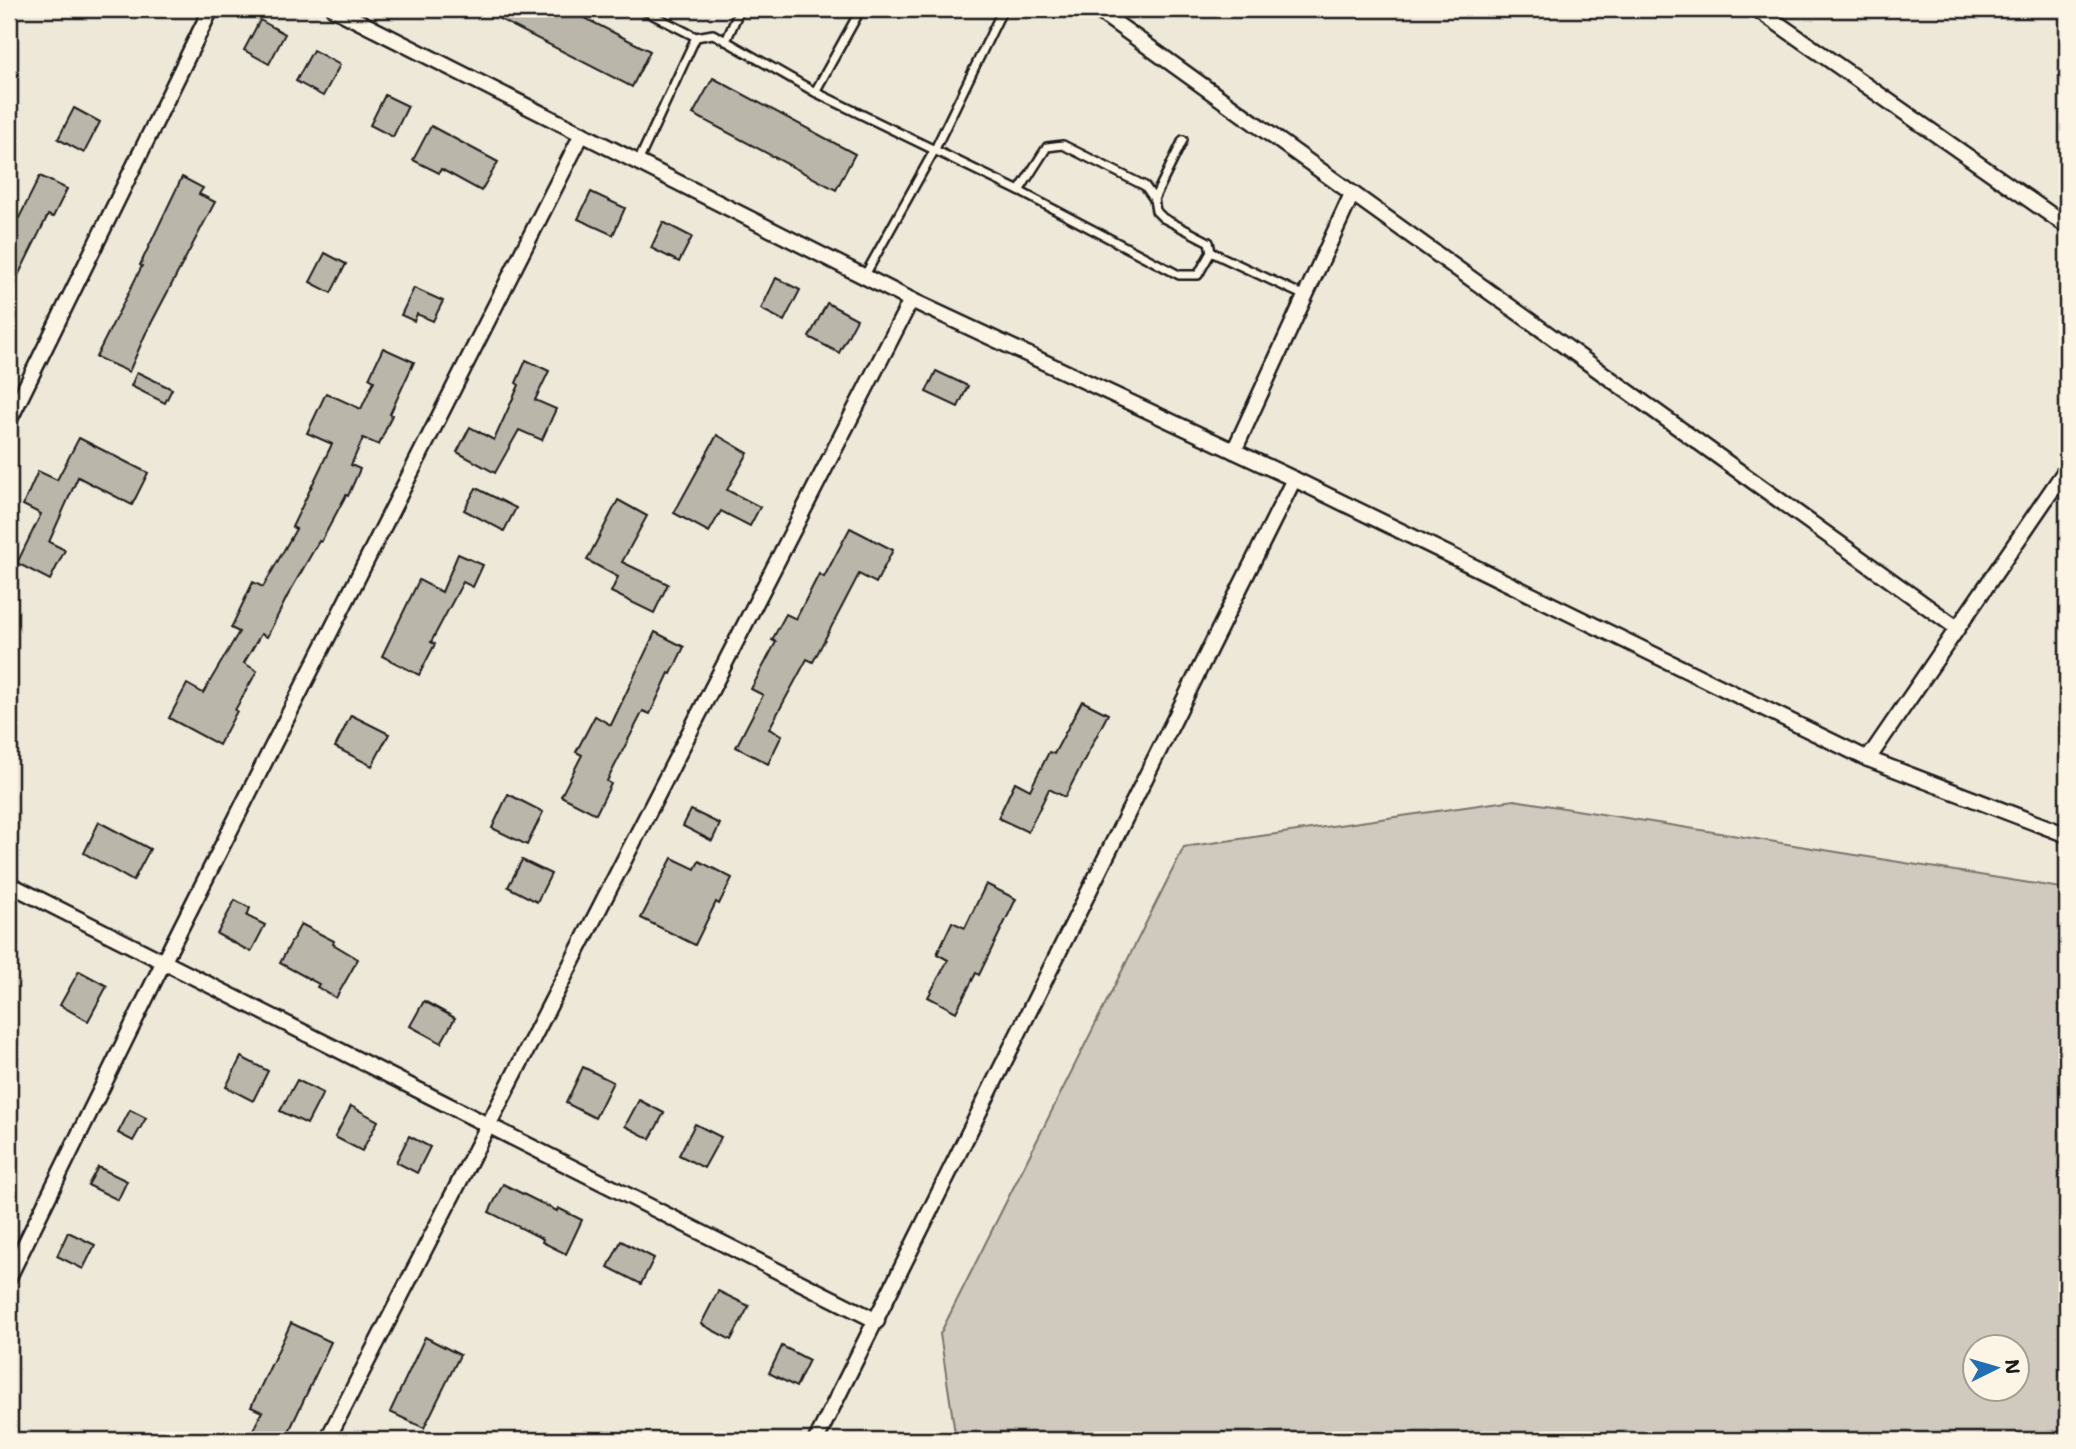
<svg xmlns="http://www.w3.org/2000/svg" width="2076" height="1449" font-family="'Shantell Sans',sans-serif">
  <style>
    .green { fill: #cfcabd; stroke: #76736c; stroke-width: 2; fill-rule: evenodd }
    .building { fill: #bab6aa; stroke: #1c1c1c; stroke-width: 2 }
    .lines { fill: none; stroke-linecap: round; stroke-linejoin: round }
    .lane-casing { stroke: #1c1c1c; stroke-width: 12 }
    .street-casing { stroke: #1c1c1c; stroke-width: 19 }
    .lane { stroke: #fcf5e5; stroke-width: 7 }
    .street { stroke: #fcf5e5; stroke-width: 14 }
  </style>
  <rect width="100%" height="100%" fill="#eee8d9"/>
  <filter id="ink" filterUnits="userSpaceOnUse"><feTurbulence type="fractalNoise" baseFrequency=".0143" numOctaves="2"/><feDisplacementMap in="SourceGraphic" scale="14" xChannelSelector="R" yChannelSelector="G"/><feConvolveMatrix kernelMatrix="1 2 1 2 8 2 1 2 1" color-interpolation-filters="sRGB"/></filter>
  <g filter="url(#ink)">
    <path class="green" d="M1514 800 2067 889V1440H956L940 1334 1184 847ZM1974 1348H2016V1390H1974Z"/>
    <g class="building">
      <path d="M480 9H567L650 51 632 87Z"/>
      <path d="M260 20 285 34 269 64 244 50Z"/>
      <path d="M313 50 340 65 323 96 296 81Z"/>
      <path d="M713 78 855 154 836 190 693 114Z"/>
      <path d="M385 95 408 106 393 137 370 125Z"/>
      <path d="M74 108 100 122 84 153 58 139Z"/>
      <path d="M431 126 498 162 481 191 441 169 439 173 413 160Z"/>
      <path d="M40 176 67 189 53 217 48 215 9 294V213L19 218Z"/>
      <path d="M182 177 203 188 199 194 215 202 145 335 129 372 96 357 142 266 140 265Z"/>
      <path d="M591 192 625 208 613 235 578 219Z"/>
      <path d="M663 222 692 237 679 262 651 248Z"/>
      <path d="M325 253 346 264 331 293 310 282Z"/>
      <path d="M776 278 800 290 784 321 761 309Z"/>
      <path d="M414 288 443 301 433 321 417 314 414 321 401 315Z"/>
      <path d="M827 303 857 319 839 353 809 337Z"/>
      <path d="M383 348 414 362 390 414 392 415 379 445 363 438 351 465 360 469 348 496 346 495 321 542 319 541 288 595 267 637 261 634 244 663 257 671 235 710 237 711 219 745 169 718 187 684 203 693 239 632 231 628 253 582 263 587 296 529 292 527 332 444 307 433 326 393 361 409 374 381 369 378Z"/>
      <path d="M526 360 549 371 535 400 556 409 542 440 519 430 495 473 457 452 470 427 494 440 519 385 516 383Z"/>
      <path d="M936 371 968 386 958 407 926 392Z"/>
      <path d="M137 372 172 389 165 403 131 386Z"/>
      <path d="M717 435 748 453 727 490 760 507 750 526 721 511 709 532 674 513Z"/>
      <path d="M79 438 148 473 132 505 78 477 49 542 65 550 50 580 17 563 41 514 23 505 38 471 57 480Z"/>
      <path d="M476 488 516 508 504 531 464 510Z"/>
      <path d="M618 500 647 516 622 562 668 584 654 613 611 592 618 577 587 560Z"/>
      <path d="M850 528 893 550 876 583 859 574 813 662 807 659 769 729 782 735 768 764 736 747 763 695 751 689 776 642 772 640 786 614 796 619 819 574 824 577Z"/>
      <path d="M458 554 483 565 473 587 463 582 431 642 435 644 419 675 382 656 419 580 442 592Z"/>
      <path d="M655 632 684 647 671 674 669 673 650 714 643 711 607 781 611 784 596 814 561 796 582 755 576 752 595 716 611 725Z"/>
      <path d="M1082 701 1108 714 1065 797 1049 789 1028 832 998 818 1015 782 1030 790 1049 752 1054 754Z"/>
      <path d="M351 715 389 734 372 766 335 747Z"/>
      <path d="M508 794 543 812 527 845 492 828Z"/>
      <path d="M691 810 720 824 712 841 683 826Z"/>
      <path d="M99 822 150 849 133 881 84 853Z"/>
      <path d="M672 858 695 869 699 861 732 878 719 904 716 902 695 945 641 918Z"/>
      <path d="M522 860 551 874 537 902 508 887Z"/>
      <path d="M986 884 1016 899 979 975 976 973 956 1012 928 997 948 960 937 954 952 922 965 928Z"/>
      <path d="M235 900 250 908 247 916 265 925 251 952 217 934Z"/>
      <path d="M301 924 334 941 333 944 358 959 336 998 317 987 319 984 280 963Z"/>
      <path d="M79 971 107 986 88 1021 60 1005Z"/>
      <path d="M424 1001 455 1018 441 1043 410 1026Z"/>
      <path d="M241 1057 268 1071 253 1101 226 1087Z"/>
      <path d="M583 1067 613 1082 595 1118 566 1103Z"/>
      <path d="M297 1080 323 1093 307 1124 280 1111Z"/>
      <path d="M639 1100 664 1113 650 1139 625 1126Z"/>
      <path d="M351 1106 378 1121 362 1151 335 1137Z"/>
      <path d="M130 1110 146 1118 133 1141 118 1133Z"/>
      <path d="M695 1124 721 1137 704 1168 679 1155Z"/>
      <path d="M409 1136 430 1147 417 1173 396 1162Z"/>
      <path d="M98 1167 127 1181 118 1200 88 1185Z"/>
      <path d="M503 1184 557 1211 558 1208 582 1220 566 1254 542 1242 543 1239 489 1212Z"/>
      <path d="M68 1232 95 1245 83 1269 57 1256Z"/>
      <path d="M621 1241 654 1258 641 1284 608 1267Z"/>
      <path d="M718 1291 749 1306 731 1340 701 1324Z"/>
      <path d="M291 1323 331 1342 285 1440H248L262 1412 251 1407Z"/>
      <path d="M425 1337 460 1355 424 1428 390 1412Z"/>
      <path d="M782 1346 809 1360 796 1387 769 1373Z"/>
    </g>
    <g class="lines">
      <g class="lane-casing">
        <g id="lane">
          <path d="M696 37 713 34 726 41 815 92 1019 191 1179 275H1198L1211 252 1305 296"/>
          <path d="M726 41 740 9"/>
          <path d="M815 92 861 9"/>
          <path d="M638 162 696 37 641 9"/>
          <path d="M1019 191 1047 147 1063 145 1145 186 1154 199 1156 211 1163 218 1209 242 1211 252"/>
          <path d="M1154 199 1183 140"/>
          <path d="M865 275 934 151 1003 9"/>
        </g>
      </g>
      <g class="street-casing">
        <g id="street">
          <path d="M334 9 911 300 1294 479 1868 759 2067 835"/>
          <path d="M1096 9 1957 628"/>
          <path d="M1757 9 2067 226"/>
          <path d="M9 421 211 9"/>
          <path d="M1234 451 1352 194"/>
          <path d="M1868 759 2067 468"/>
          <path d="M9 884 877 1321"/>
          <path d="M9 1277 163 963 582 134"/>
          <path d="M327 1440 911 300"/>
          <path d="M816 1440 1294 479"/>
        </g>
      </g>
      <use href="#lane" class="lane"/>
      <use href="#street" class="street"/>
    </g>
  </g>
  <rect width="2076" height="1449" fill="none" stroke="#fcf5e5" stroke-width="35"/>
  <rect x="18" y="18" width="2041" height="1414" fill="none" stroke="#1c1c1c" stroke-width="2.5" filter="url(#ink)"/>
  <g transform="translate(1996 1368) rotate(85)"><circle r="33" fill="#fcf5e5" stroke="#a29e95" stroke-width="2"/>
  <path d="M0-5L12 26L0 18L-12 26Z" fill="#1f6fb2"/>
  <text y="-10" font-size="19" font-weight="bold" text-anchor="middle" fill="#1c1c1c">N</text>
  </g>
</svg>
